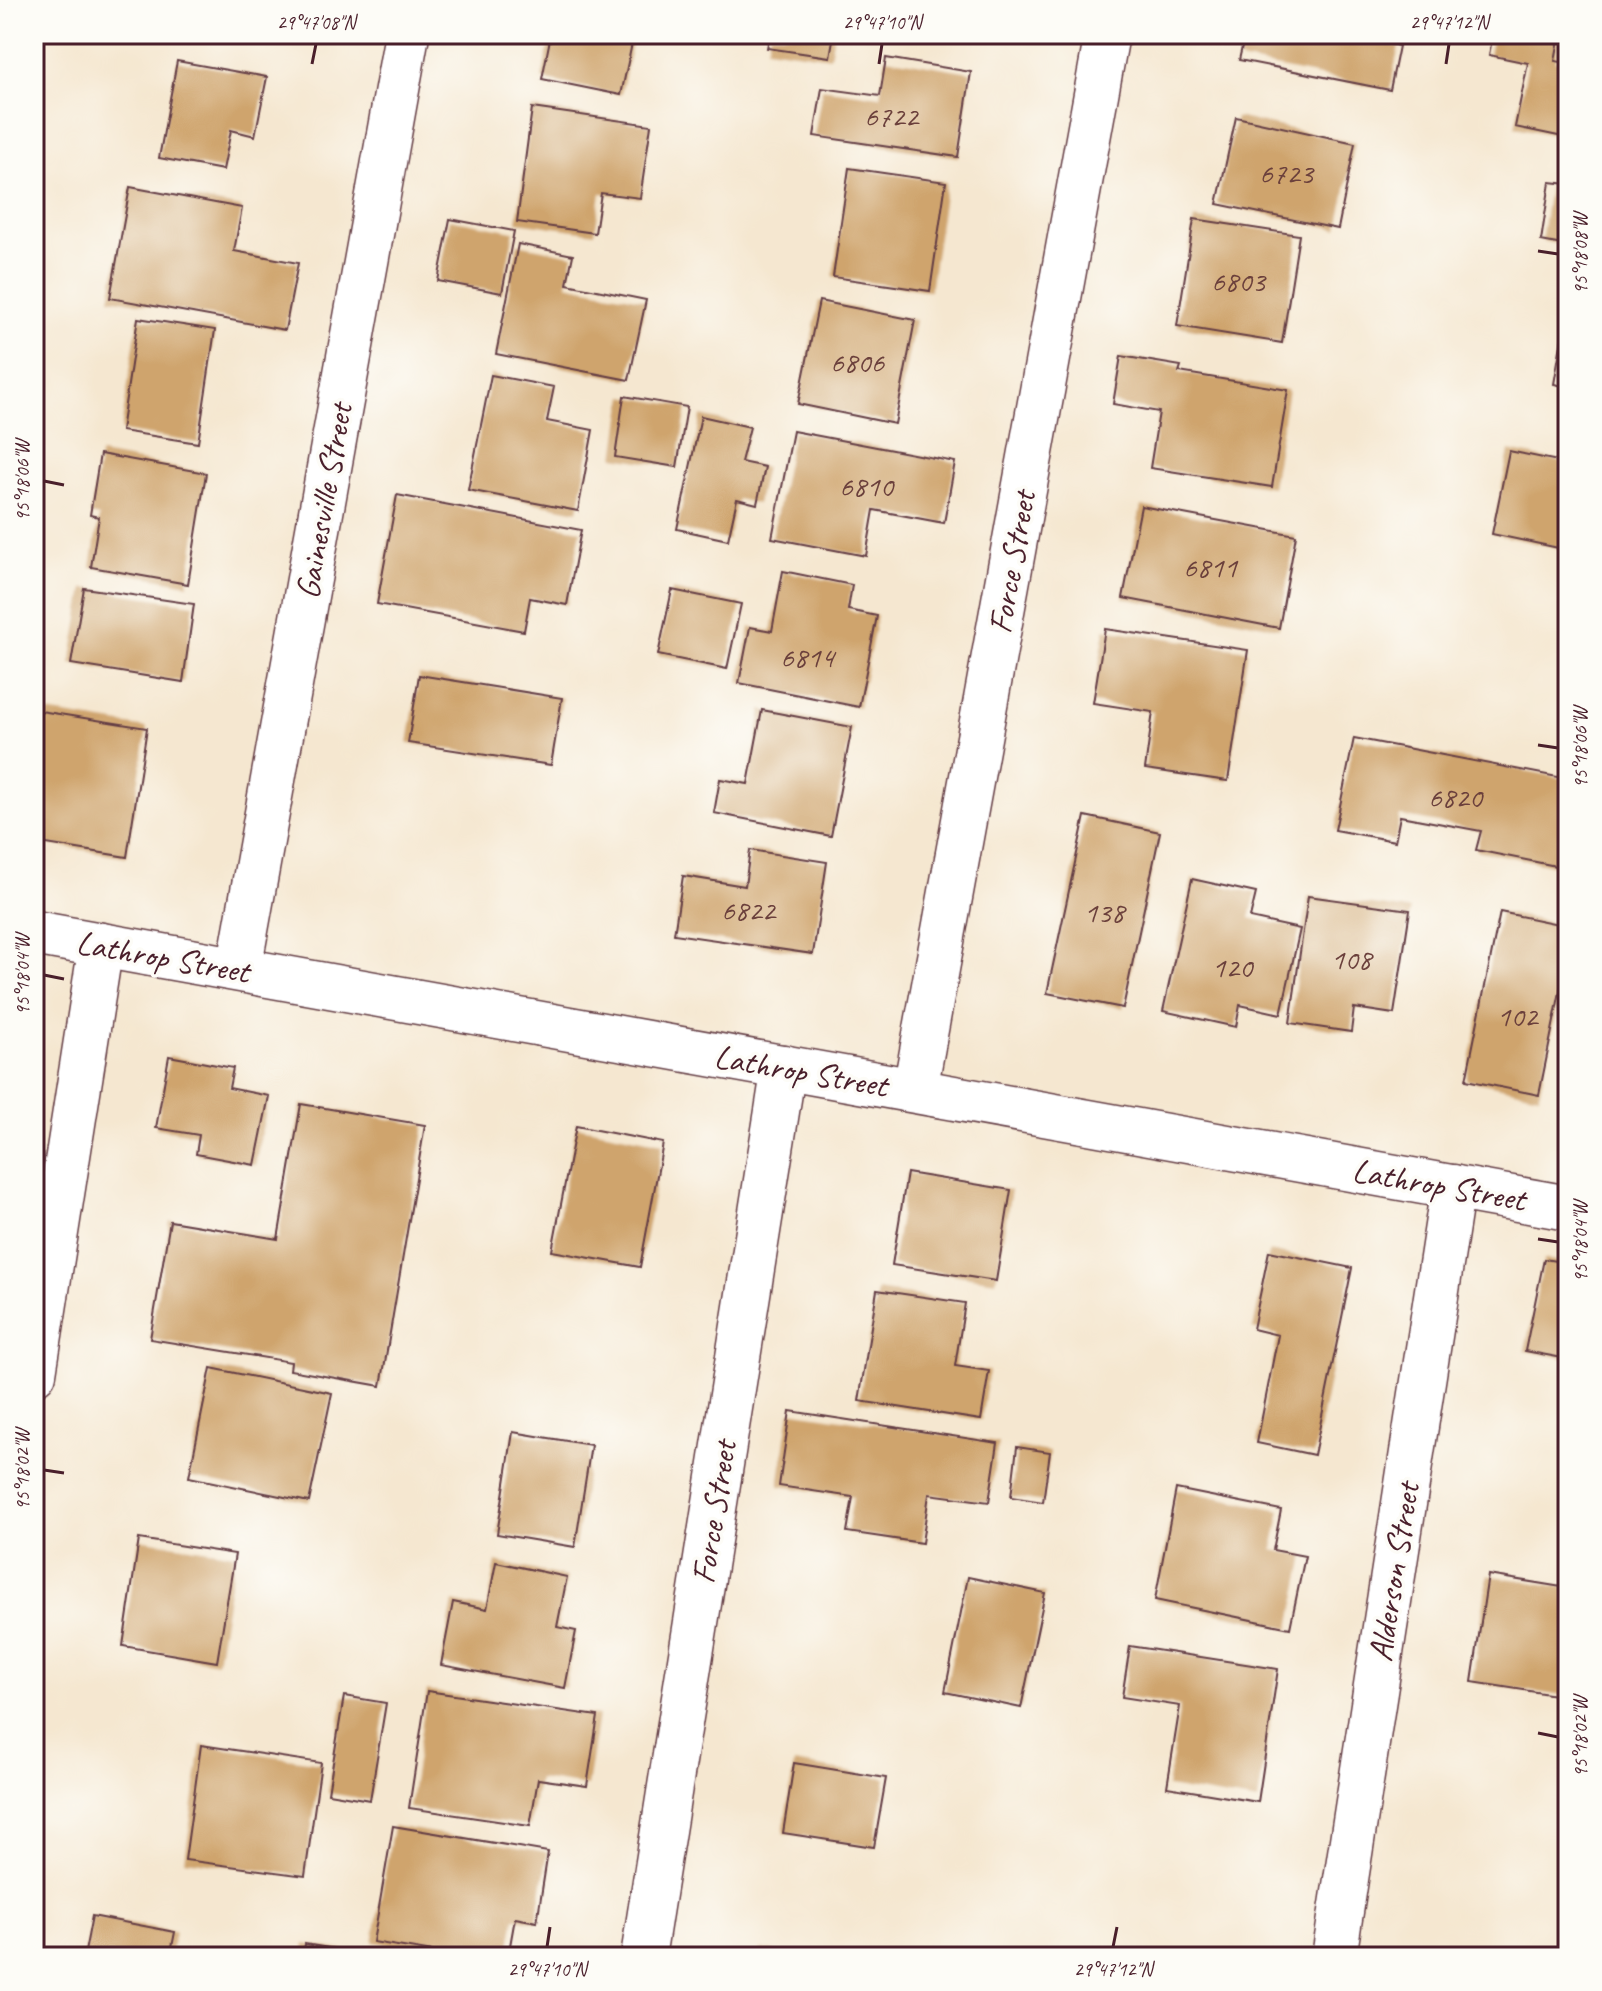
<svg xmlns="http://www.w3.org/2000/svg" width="1602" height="1991" font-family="Caveat,sans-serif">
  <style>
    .building { fill: #cfa46d }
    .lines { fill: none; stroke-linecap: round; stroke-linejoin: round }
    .minor-casing { stroke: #643d44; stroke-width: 47 }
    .tertiary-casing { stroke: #643d44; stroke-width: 47 }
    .minor { stroke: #fff; stroke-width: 44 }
    .tertiary { stroke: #fff; stroke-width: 44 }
    .ticks { fill: none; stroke: #4a1f2b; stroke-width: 3 }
    .labels { text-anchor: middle; stroke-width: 7; stroke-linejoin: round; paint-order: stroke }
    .number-label { font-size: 30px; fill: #6b403c }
    .street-label { font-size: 34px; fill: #4a1f2b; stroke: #fdfcf7 }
    .neatline { fill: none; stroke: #4a1f2b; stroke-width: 3 }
    .ticks-label { font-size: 20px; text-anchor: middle; fill: #4a1f2b }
  </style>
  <rect width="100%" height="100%" fill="#fdfcf7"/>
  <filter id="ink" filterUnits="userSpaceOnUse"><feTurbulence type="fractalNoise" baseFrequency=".0125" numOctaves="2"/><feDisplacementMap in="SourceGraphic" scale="16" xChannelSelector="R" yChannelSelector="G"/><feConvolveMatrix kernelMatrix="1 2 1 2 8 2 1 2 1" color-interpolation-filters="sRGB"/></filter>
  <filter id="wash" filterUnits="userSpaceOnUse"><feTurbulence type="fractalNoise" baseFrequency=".006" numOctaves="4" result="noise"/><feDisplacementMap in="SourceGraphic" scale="32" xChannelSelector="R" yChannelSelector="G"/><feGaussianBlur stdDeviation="1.8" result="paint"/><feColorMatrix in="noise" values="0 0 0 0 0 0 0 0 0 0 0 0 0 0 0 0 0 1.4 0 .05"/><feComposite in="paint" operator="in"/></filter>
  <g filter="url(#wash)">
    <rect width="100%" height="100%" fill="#f5e7d0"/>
    <g id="blocks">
      <g class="building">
        <path d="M551 34H634L621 95 542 79Z"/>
        <path d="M770 34H834L830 57 767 48Z"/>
        <path d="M1245 34H1357V37L1399 46 1390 90 1239 60Z"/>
        <path d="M1493 34H1560L1555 61 1568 63V138L1515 127 1528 63 1489 55Z"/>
        <path d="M886 58 971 72 958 157 814 136 822 88 880 96Z"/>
        <path d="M177 61 267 77 255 136 231 130 223 170 159 158Z"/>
        <path d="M532 108 651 125 640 198 601 193 595 233 517 222Z"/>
        <path d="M1236 117 1355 143 1338 229 1217 204Z"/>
        <path d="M849 168 946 182 930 291 833 277Z"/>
        <path d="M1550 182 1568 184V246L1541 241Z"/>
        <path d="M130 187 242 208 234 251 298 263 285 330 110 298Z"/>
        <path d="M450 219 514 231 502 293 438 281Z"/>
        <path d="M1194 219 1299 235 1282 343 1177 326Z"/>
        <path d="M518 244 573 255 567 284 646 300 629 380 496 354Z"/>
        <path d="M819 301 915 320 895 424 798 404Z"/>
        <path d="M1566 315H1568V387L1554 384Z"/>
        <path d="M138 318 215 330 198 443 121 431Z"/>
        <path d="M1121 356 1181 366 1179 372 1288 390 1272 487 1150 468 1159 412 1113 404Z"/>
        <path d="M491 375 554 387 547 421 593 430 578 511 468 490Z"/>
        <path d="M624 396 687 407 677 467 615 457Z"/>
        <path d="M701 416 750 427 741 462 765 467 757 504 737 499 728 540 677 529Z"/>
        <path d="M793 431 955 462 944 523 874 510 866 556 772 538Z"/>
        <path d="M1509 451 1568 463V550L1492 534Z"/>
        <path d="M100 454 206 473 188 584 91 567 99 517 90 515Z"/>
        <path d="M397 495 581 530 567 605 530 598 524 631 377 604Z"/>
        <path d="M1141 506 1296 535 1279 628 1123 598Z"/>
        <path d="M783 571 852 585 848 610 877 616 859 707 739 683 750 627 772 631Z"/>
        <path d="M84 588 194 604 183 682 71 664Z"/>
        <path d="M672 590 741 604 727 669 658 655Z"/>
        <path d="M1105 629 1248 650 1228 781 1145 769 1153 712 1093 703Z"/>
        <path d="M419 675 562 698 551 765 408 743Z"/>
        <path d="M34 710 147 728 127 857 34 842Z"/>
        <path d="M762 710 852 727 831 836 714 813 720 779 748 784Z"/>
        <path d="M1354 738 1568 779V833L1561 867 1476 850 1481 831 1400 816 1395 841 1335 830Z"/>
        <path d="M1085 816 1160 832 1123 1008 1047 993Z"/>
        <path d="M750 850 827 862 813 954 674 934 683 876 745 886Z"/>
        <path d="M1192 879 1256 893 1250 918 1300 929 1281 1014 1240 1005 1236 1027 1163 1011Z"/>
        <path d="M1308 896 1410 910 1394 1014 1354 1008 1351 1032 1290 1023Z"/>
        <path d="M1500 912 1568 926V952L1539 1095 1466 1080Z"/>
        <path d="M169 1056 233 1068 229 1088 269 1096 255 1165 196 1154 199 1135 156 1128Z"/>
        <path d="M301 1104 425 1125 381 1386 290 1370 291 1362 150 1339 170 1221 278 1239Z"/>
        <path d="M576 1126 663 1143 640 1267 552 1251Z"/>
        <path d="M907 1173 1011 1190 996 1281 892 1265Z"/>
        <path d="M1269 1251 1352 1268 1314 1455 1257 1443 1278 1335 1253 1329Z"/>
        <path d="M1544 1259 1568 1263V1359L1525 1351Z"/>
        <path d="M877 1290 965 1303 955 1366 989 1371 981 1420 859 1401Z"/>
        <path d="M211 1368 332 1393 309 1502 189 1477Z"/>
        <path d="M790 1411 998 1443 989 1502 929 1494 922 1543 847 1532 853 1497 779 1486Z"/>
        <path d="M513 1432 591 1445 575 1547 497 1534Z"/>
        <path d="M1017 1447 1050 1452 1043 1502 1011 1497Z"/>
        <path d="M1176 1489 1281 1510 1273 1550 1305 1556 1290 1628 1155 1600Z"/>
        <path d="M139 1539 235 1554 217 1662 123 1646Z"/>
        <path d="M496 1562 567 1577 557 1627 576 1631 565 1688 441 1665 453 1602 487 1609Z"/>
        <path d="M1488 1575 1568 1588V1697L1472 1682Z"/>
        <path d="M968 1577 1045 1593 1021 1708 945 1692Z"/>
        <path d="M1130 1646 1278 1669 1258 1802 1167 1787 1180 1706 1122 1697Z"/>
        <path d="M427 1691 598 1716 587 1786 538 1779 530 1826 409 1808Z"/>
        <path d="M344 1696 386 1703 370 1800 328 1793Z"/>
        <path d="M201 1745 321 1763 305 1876 185 1860Z"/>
        <path d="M794 1763 886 1778 874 1847 783 1833Z"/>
        <path d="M393 1826 548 1852 537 1922 515 1918 508 1957H463L373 1942Z"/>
        <path d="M92 1916 175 1932 170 1957H84Z"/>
        <path d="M305 1944 360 1953V1957H303Z"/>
        <path d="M761 1949 795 1956V1957H759Z"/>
      </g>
    </g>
  </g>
  <g filter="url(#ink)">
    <use href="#blocks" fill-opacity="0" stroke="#643d44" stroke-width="2"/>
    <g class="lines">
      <g class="minor-casing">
        <g id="minor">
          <path d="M239 969 407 34"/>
          <path d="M915 1090 1107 34"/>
          <path d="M34 1373 101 945"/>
          <path d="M643 1957 784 1067"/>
          <path d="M1334 1957 1453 1187"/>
        </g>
      </g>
      <g class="tertiary-casing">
        <path id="tertiary" d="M34 933 1568 1208"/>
      </g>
      <use href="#minor" class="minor"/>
      <use href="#tertiary" class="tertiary"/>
    </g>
  </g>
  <path class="ticks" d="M312 64 316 44M879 64 882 44M1446 64 1449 44M1538 251 1558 254M44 481 64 485M1538 745 1558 748M44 975 64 979M1538 1239 1558 1242M44 1470 64 1473M1538 1733 1558 1737M547 1947 550 1927M1113 1947 1117 1927"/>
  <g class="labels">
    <g class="number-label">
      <text x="891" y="126">6722</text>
      <text x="1286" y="183">6723</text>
      <text x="1238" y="291">6803</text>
      <text x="857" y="372">6806</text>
      <text x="866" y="496">6810</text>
      <text x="1210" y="577">6811</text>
      <text x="807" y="667">6814</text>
      <text x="1455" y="807">6820</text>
      <text x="748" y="920">6822</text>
      <text x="1104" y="922">138</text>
      <text x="1351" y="969">108</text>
      <text x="1232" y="977">120</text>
      <text x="1517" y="1026">102</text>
    </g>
    <g class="street-label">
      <text transform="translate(323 501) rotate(-80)" y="12">Gainesville Street</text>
      <text transform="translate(1011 562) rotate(-80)" y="12">Force Street</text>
      <text transform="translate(163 956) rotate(10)" y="12">Lathrop Street</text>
      <text transform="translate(801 1070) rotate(10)" y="12">Lathrop Street</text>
      <text transform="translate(1439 1184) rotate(10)" y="12">Lathrop Street</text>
      <text transform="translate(713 1512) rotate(-81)" y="12">Force Street</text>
      <text transform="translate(1393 1572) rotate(-81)" y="12">Alderson Street</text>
    </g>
  </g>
  <rect width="1602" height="1991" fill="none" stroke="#fdfcf7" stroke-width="88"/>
  <rect x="44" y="44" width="1514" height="1903" class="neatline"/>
  <g class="ticks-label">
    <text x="316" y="29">29°47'08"N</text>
    <text x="882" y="29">29°47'10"N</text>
    <text x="1449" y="29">29°47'12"N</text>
    <text transform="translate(1580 254) rotate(-90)" y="7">95°18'08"W</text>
    <text transform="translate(22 481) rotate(-90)" y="7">95°18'06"W</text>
    <text transform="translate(1580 748) rotate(-90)" y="7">95°18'06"W</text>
    <text transform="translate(22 975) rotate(-90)" y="7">95°18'04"W</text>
    <text transform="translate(1580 1242) rotate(-90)" y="7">95°18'04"W</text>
    <text transform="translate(22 1470) rotate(-90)" y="7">95°18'02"W</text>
    <text transform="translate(1580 1737) rotate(-90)" y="7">95°18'02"W</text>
    <text x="547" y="1976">29°47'10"N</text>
    <text x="1113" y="1976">29°47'12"N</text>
  </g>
</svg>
